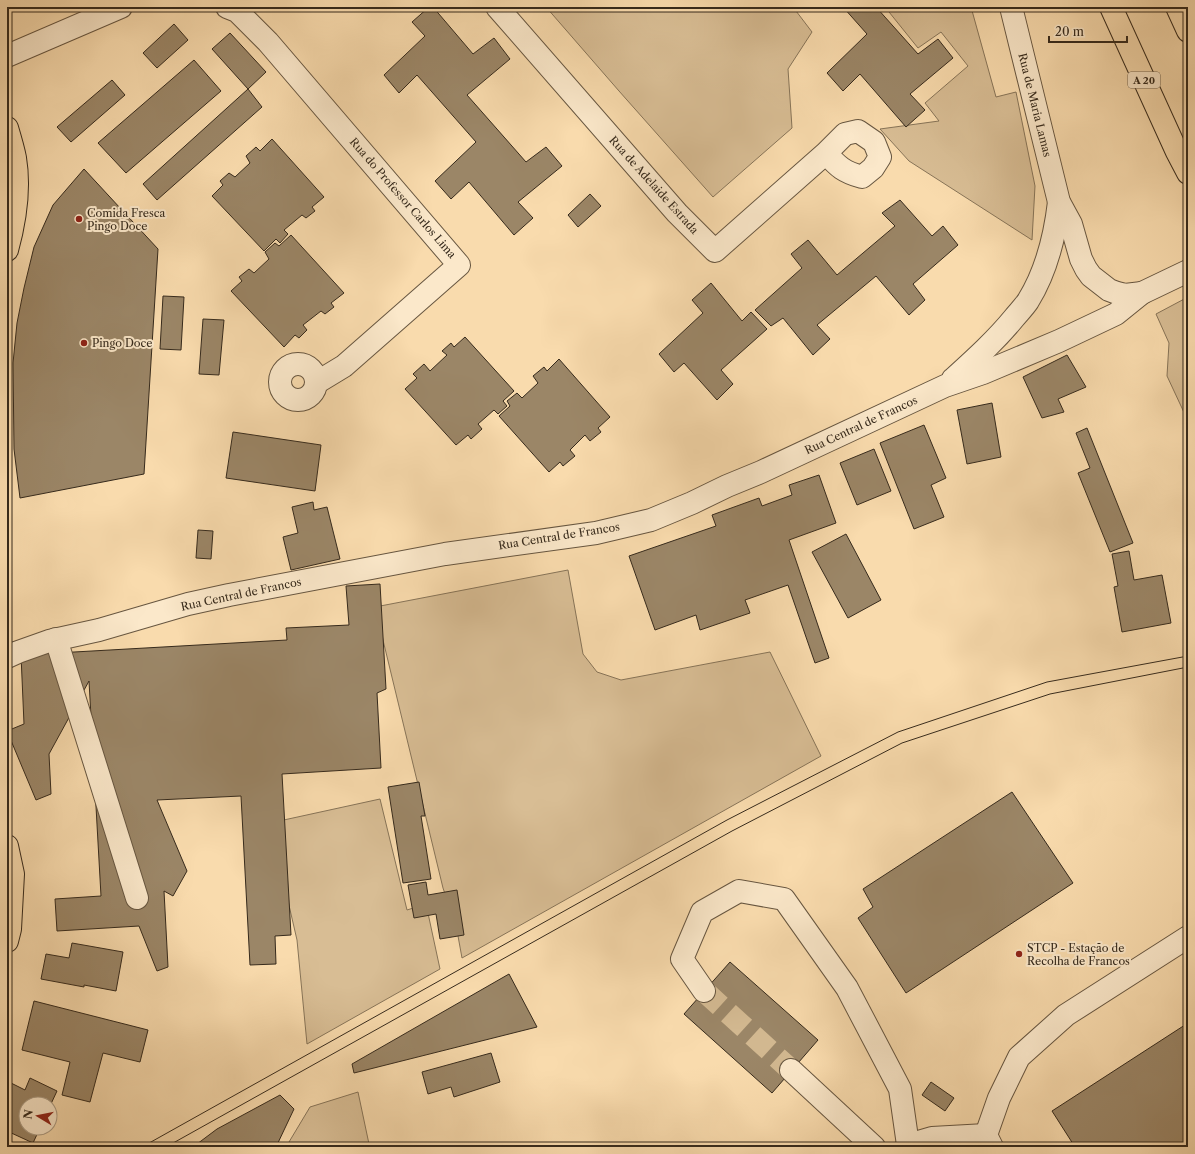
<svg xmlns="http://www.w3.org/2000/svg" width="1195" height="1154" font-family="'Libre Caslon Text',serif">
  <style>
    .green { fill: #d8bd94; stroke: #877458 }
    .building { fill: #9b8667; stroke: #362a1c }
    .lines { fill: none; stroke-linecap: round; stroke-linejoin: round }
    .minor-tunnel { stroke: #d2b890; stroke-width: 22; stroke-dasharray: 22 11; stroke-linecap: butt }
    .minor-casing { stroke: #675640; stroke-width: 24 }
    .major-casing { stroke: #362a1c; stroke-width: 24 }
    .highway-casing { stroke: #362a1c; stroke-width: 24 }
    .minor { stroke: #fbe8ca; stroke-width: 22 }
    .major { stroke: #f9dbad; stroke-width: 22 }
    .highway { stroke: #f9dbad; stroke-width: 22 }
    .tram { stroke: #362a1c; stroke-width: 1 }
    .poi-dot { fill: #8f2418; stroke: #fbe8ca; stroke-width: 1.5 }
    .labels { text-anchor: middle; stroke-width: 4; stroke-linejoin: round; paint-order: stroke }
    .shield { fill: #fbe8ca; stroke: #716350; stroke-width: 1 }
    .shield-label { font-size: 10px; font-weight: bold; fill: #362a1c }
    .street-label { font-size: 11px; fill: #362a1c; stroke: #fbe8ca }
    .poi-label { font-size: 11px; fill: #362a1c; stroke: #fbe8ca; text-anchor: start }
  </style>
  <rect width="100%" height="100%" fill="#f9dbad"/>
  <filter id="stains"><feTurbulence type="fractalNoise" baseFrequency=".005" numOctaves="4"/><feColorMatrix values="0 0 0 0 .2 0 0 0 0 .09 0 0 0 0 .02 0 0 0 .5 -.17"/></filter>
  <radialGradient id="worn" r=".72"><stop offset=".6" stop-color="#630" stop-opacity="0"/><stop offset="1" stop-color="#630" stop-opacity=".3"/></radialGradient>
  <g class="green">
    <path d="M546 7H793L812 32 788 69 792 128 713 197 619 91Z"/>
    <path d="M885 7H971L996 97 1016 92 1035 186 1032 240 909 161 880 129 939 121 925 103 968 66 941 32 918 48Z"/>
    <path d="M1188 297V421L1167 376 1169 343 1156 314Z"/>
    <path d="M568 570 583 654 597 672 621 680 770 652 821 756 462 958 456 925 443 888 375 607Z"/>
    <path d="M380 799 407 910 426 904 440 969 307 1044 297 940 270 823Z"/>
    <path d="M358 1092 369 1144H360V1147H286L310 1107Z"/>
  </g>
  <g class="building">
    <path d="M429 7H433L473 54 494 38 510 59 467 95 526 162 546 147 562 166 518 202 533 218 514 235 469 182 451 199 435 181 476 142 417 75 399 93 384 75 425 36 412 22Z"/>
    <path d="M843 7H876L918 54 938 39 953 58 910 94 925 110 906 127 860 74 843 91 827 73 867 34Z"/>
    <path d="M174 24 188 40 157 68 143 53Z"/>
    <path d="M230 33 266 72 248 89 212 49Z"/>
    <path d="M194 60 221 91 126 173 98 143Z"/>
    <path d="M112 80 125 95 71 142 57 127Z"/>
    <path d="M248 89 262 107 157 200 143 184Z"/>
    <path d="M272 139 324 197 312 207 315 211 306 218 302 215 284 230 288 234 280 243 276 239 264 251 212 196 223 185 220 181 229 173 235 177 250 163 246 156 256 147 260 151Z"/>
    <path d="M84 169 158 249 144 474 20 498 14 449 13 363 17 323 24 288 34 247 53 205Z"/>
    <path d="M590 194 601 206 578 227 568 215Z"/>
    <path d="M900 200 932 236 943 226 958 245 913 284 925 300 909 315 876 276 817 325 830 339 813 355 783 318 771 326 755 310 802 268 791 254 808 240 837 275 895 226 882 213Z"/>
    <path d="M291 235 344 293 331 303 334 307 325 314 321 311 303 325 307 330 299 338 295 335 284 347 231 291 242 281 239 277 249 269 254 273 269 259 265 252 275 243 279 246Z"/>
    <path d="M711 283 742 321 751 312 767 329 721 370 733 384 717 400 684 363 674 372 659 354 703 313 692 300Z"/>
    <path d="M163 296 184 297 181 350 160 349Z"/>
    <path d="M203 319 224 320 219 375 199 374Z"/>
    <path d="M465 337 514 391 503 401 507 406 498 414 494 410 478 424 482 429 471 439 468 435 456 445 405 389 417 378 413 374 424 364 430 371 447 355 442 351 451 343 454 347Z"/>
    <path d="M1067 355 1086 387 1058 399 1064 412 1042 418 1023 377Z"/>
    <path d="M559 359 610 417 598 428 601 432 590 441 585 435 570 450 575 456 563 466 560 462 549 472 499 416 510 406 507 401 517 393 522 398 538 383 533 376 544 367 547 371Z"/>
    <path d="M992 403 1001 457 967 464 957 410Z"/>
    <path d="M924 425 946 478 931 485 944 517 914 529 880 443Z"/>
    <path d="M1087 428 1133 543 1110 552 1078 473 1090 468 1076 433Z"/>
    <path d="M233 432 321 445 315 491 226 478Z"/>
    <path d="M874 449 891 491 857 505 840 463Z"/>
    <path d="M819 475 836 523 789 540 829 658 815 663 788 585 745 600 750 613 700 630 696 615 655 630 629 556 716 526 712 515 759 498 762 506 792 495 789 485Z"/>
    <path d="M313 502 314 510 327 507 340 559 291 570 283 537 298 533 292 507Z"/>
    <path d="M198 530 213 531 211 559 196 558Z"/>
    <path d="M846 534 881 600 848 618 812 552Z"/>
    <path d="M1129 551 1134 580 1162 575 1171 623 1122 632 1114 587 1118 586 1112 554Z"/>
    <path d="M380 584 386 689 377 693 381 768 282 774 291 935 275 936 276 964 250 965 241 796 157 800 187 871 173 896 164 891 168 967 157 971 139 926 57 931 55 899 101 896 89 681 49 754 51 794 36 800 7 731 24 724 21 655 287 640 286 628 349 625 346 586Z"/>
    <path d="M419 782 425 816H421L431 879 403 883 388 787Z"/>
    <path d="M1012 792 1073 883 906 993 858 918 873 907 863 889Z"/>
    <path d="M426 882 428 895 457 890 464 935 440 939 436 914 414 918 408 885Z"/>
    <path d="M72 943 123 952 116 991 84 985V987L41 979 46 954 69 958Z"/>
    <path d="M730 962 818 1040 772 1093 684 1014Z"/>
    <path d="M509 974 537 1027 354 1073 352 1064Z"/>
    <path d="M34 1001 148 1030 140 1062 103 1053 90 1102 62 1095 70 1062 22 1050Z"/>
    <path d="M1188 1023V1147H1075L1052 1111Z"/>
    <path d="M491 1053 500 1082 454 1097 451 1087 428 1094 422 1072Z"/>
    <path d="M30 1078 57 1091 50 1106V1104H26V1128H40L33 1143 7 1131V1081L25 1090Z"/>
    <path d="M931 1082 954 1098 945 1111 922 1095Z"/>
    <path d="M280 1095 294 1109 276 1147H193L217 1129Z"/>
  </g>
  <g class="lines">
    <path class="minor-tunnel" d="M704 991 791 1070"/>
    <g class="minor-casing">
      <g id="minor">
        <path d="M227 7 237 11 268 42 459 265 344 366 316 383"/>
        <path d="M497 7 677 213 715 251 826 153 845 134 858 131 874 142 880 157 873 168 862 177C844 172 838 167 826 153"/>
        <path d="M1011 7 1059 202 1071 224 1081 259 1086 269 1091 276 1109 290 1117 293 1125 295 1142 293"/>
        <path d="M7 56 121 7"/>
        <circle cx="298" cy="382" r="18"/>
        <path d="M953 379C975 359 996 340 1014 318 1019 312 1024 307 1028 301 1046 272 1055 236 1059 202"/>
        <path d="M56 639 137 898"/>
        <path d="M7 657 18 652 49 641 99 630 188 604 229 595 445 554 596 533 651 520 692 503 727 486 761 472 945 386 983 373 1059 341 1116 314 1142 293 1188 271"/>
        <path d="M704 991 682 959 702 912 739 891 784 899 847 988 900 1089 908 1145 906 1147"/>
        <path d="M791 1070 874 1147"/>
        <path d="M908 1145 932 1138 986 1135"/>
        <path d="M992 1147 986 1135 999 1098 1019 1057 1066 1015 1188 937"/>
      </g>
    </g>
    <g class="major-casing">
      <g id="major">
        <path d="M7 128C10 138 13 148 15 158 20 188 15 221 7 250"/>
        <path d="M7 846 13 874 10 929 7 941"/>
      </g>
    </g>
    <g class="highway-casing">
      <g id="highway">
        <path d="M1111 7 1177 152 1188 173"/>
        <path d="M1177 7 1188 31"/>
      </g>
    </g>
    <use href="#minor" class="minor"/>
    <use href="#major" class="major"/>
    <use href="#highway" class="highway"/>
    <g class="tram">
      <path d="M142 1147 727 820 898 732 1047 682 1188 656"/>
      <path d="M166 1147 732 831 902 743 1050 694 1188 667"/>
    </g>
  </g>
  <g class="poi-dot">
    <circle cx="79" cy="219" r="4"/>
    <circle cx="84" cy="343" r="4"/>
    <circle cx="1019" cy="954" r="4"/>
  </g>
  <g class="labels">
    <rect class="shield" x="1128" y="72" width="32" height="16" rx="3"/>
    <g class="shield-label">
      <text x="1144" y="84">A 20</text>
    </g>
    <g class="street-label">
      <text transform="translate(1035 105) rotate(76)" y="4">Rua de Maria Lamas</text>
      <text transform="translate(654 185) rotate(48)" y="4">Rua de Adelaide Estrada</text>
      <text transform="translate(403 198) rotate(49)" y="4">Rua do Professor Carlos Lima</text>
      <text transform="translate(861 425) rotate(-25)" y="4">Rua Central de Francos</text>
      <text transform="translate(559 536) rotate(-9)" y="4">Rua Central de Francos</text>
      <text transform="translate(241 594) rotate(-12)" y="4">Rua Central de Francos</text>
    </g>
    <g class="poi-label">
      <text x="87" y="217">Comida Fresca<tspan x="87" dy="13">Pingo Doce</tspan></text>
      <text x="92" y="347">Pingo Doce</text>
      <text x="1027" y="952">STCP - Estação de<tspan x="1027" dy="13">Recolha de Francos</tspan></text>
    </g>
  </g>
  <rect width="1195" height="1154" fill="none" stroke="#f9dbad" stroke-width="24"/>
  <rect x="8" y="8" width="1179" height="1138" fill="none" stroke="#362a1c" stroke-width="2"/>
  <rect x="12" y="12" width="1171" height="1130" fill="none" stroke="#362a1c"/>
  <g transform="translate(38 1116) rotate(280)"><circle r="19" fill="#fbe8ca" stroke="#ac9c84"/>
  <path d="M0-3L7 15L0 10L-7 15Z" fill="#8f2418"/>
  <text y="-6" font-size="11" font-weight="bold" text-anchor="middle" fill="#362a1c">N</text>
  </g>
  <path d="M1049 36v6h78v-6" fill="none" stroke="#362a1c" stroke-width="2"/>
  <text x="1055" y="36" font-size="12" fill="#362a1c" stroke="#fbe8ca" stroke-width="3" paint-order="stroke">20 m</text>
  <rect width="100%" height="100%" filter="url(#stains)"/>
  <rect width="100%" height="100%" fill="url(#worn)"/>
</svg>
